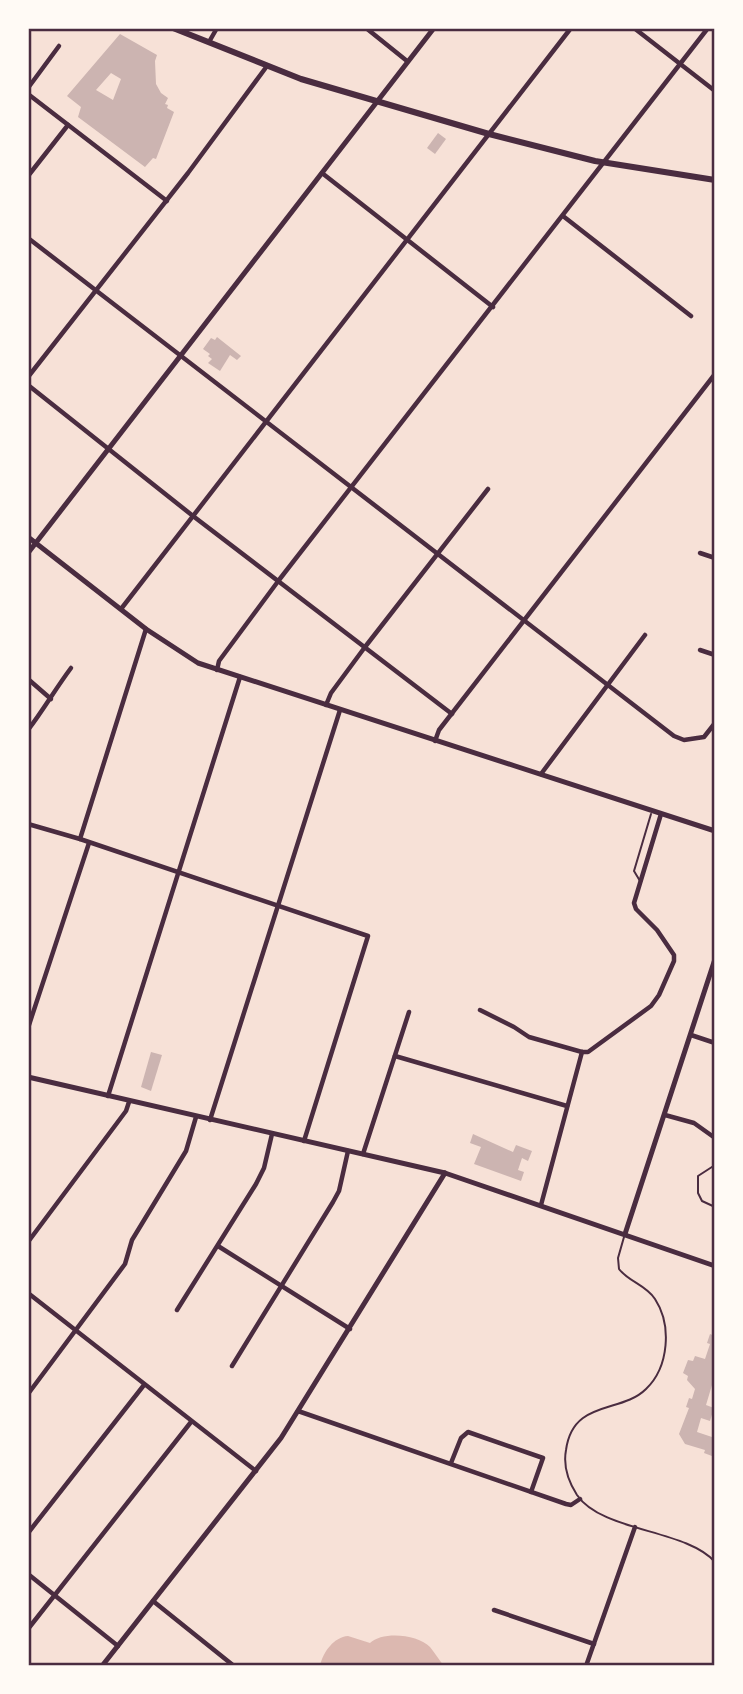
<svg xmlns="http://www.w3.org/2000/svg" width="743" height="1694" font-family="Ubuntu,sans-serif">
  <style>
    .water { fill: #dcb8b0 }
    .lines { fill: none; stroke-linecap: round; stroke-linejoin: round }
    .stream { stroke: #dcb8b0; stroke-width: 2 }
    .building { fill: #ccb4b1; fill-rule: evenodd }
    .service { stroke: #4a2c40; stroke-width: 2 }
    .minor { stroke: #4a2c40; stroke-width: 4.5 }
    .tertiary { stroke: #4a2c40; stroke-width: 5 }
    .secondary { stroke: #4a2c40; stroke-width: 5 }
    .primary { stroke: #4a2c40; stroke-width: 6 }
    .neatline { fill: none; stroke: #4a2c40; stroke-width: 2.5 }
  </style>
  <rect width="100%" height="100%" fill="#f7e1d7"/>
  <path class="water" d="M348 1636 370 1643C382 1631 418 1634 430 1647 435 1653 439 1660 444 1666H320C323 1652 334 1637 348 1636Z"/>
  <g class="lines">
    <path class="stream" d="M654 1666 656 1664"/>
  </g>
  <g class="building">
    <path d="M120 34 157 55 155 61 156 84 161 93 168 98 165 104 168 105 167 108 174 112 156 159 153 158 145 167 78 117 81 107 67 96ZM111 73 121 79 113 100 96 90Z"/>
    <path d="M438 133 446 139 435 154 427 148Z"/>
    <path d="M217 337 241 356 237 360 230 355 220 371 208 363 212 359 208 356 210 354 203 349 211 338 215 340Z"/>
    <path d="M151 1052 162 1055 151 1091 141 1087Z"/>
    <path d="M473 1134 513 1152 516 1145 532 1151 528 1161 522 1158 518 1170 524 1172 521 1181 474 1164 481 1147 470 1143Z"/>
    <path d="M710 1334 715 1336V1386L712 1385 706 1405 714 1408 710 1421 701 1418 697 1432 712 1437 715 1430V1454L712 1456 704 1453 705 1450 685 1444 679 1434 689 1408 686 1407 689 1398 692 1399 695 1389 687 1380 688 1376 683 1373 688 1360 693 1361 695 1356 705 1359 710 1344 707 1343Z"/>
  </g>
  <g class="lines">
    <g class="service">
      <path d="M640 881 634 871 651 814"/>
      <path d="M715 1165 698 1176V1193L702 1201 715 1207"/>
      <path d="M624 1237 618 1258 619 1269C629 1282 646 1285 655 1299 672 1325 669 1367 646 1389 621 1414 573 1399 566 1450 563 1466 568 1481 577 1495 602 1532 686 1529 715 1562"/>
    </g>
    <g class="minor">
      <path d="M366 28 407 61"/>
      <path d="M634 28 715 91"/>
      <path d="M209 42 217 28"/>
      <path d="M28 88 59 46"/>
      <path d="M28 94 167 201"/>
      <path d="M322 173 493 307"/>
      <path d="M28 176 68 125"/>
      <path d="M563 216 691 316"/>
      <path d="M28 238 674 736 684 740 704 737 715 723"/>
      <path d="M28 377 188 173 267 66"/>
      <path d="M28 385 193 516 452 714"/>
      <path d="M700 553 715 558"/>
      <path d="M121 609 571 28"/>
      <path d="M700 650 715 655"/>
      <path d="M217 670 219 661 279 580 708 28"/>
      <path d="M28 679 51 699"/>
      <path d="M326 705 331 693 365 647 488 489"/>
      <path d="M28 730C44 709 56 688 71 668"/>
      <path d="M435 741 439 730 715 374"/>
      <path d="M541 774 645 635"/>
      <path d="M28 824 80 839 368 936 304 1141"/>
      <path d="M80 839 146 629"/>
      <path d="M480 1010 514 1027 529 1037 582 1052"/>
      <path d="M28 1028 89 843"/>
      <path d="M691 1035 715 1043"/>
      <path d="M582 1052H588L651 1006 659 995 674 961V955L657 930 636 909 634 903 661 814"/>
      <path d="M395 1056 567 1106"/>
      <path d="M108 1096 240 677"/>
      <path d="M665 1115 694 1123 715 1138"/>
      <path d="M210 1120 340 710"/>
      <path d="M363 1154 409 1012"/>
      <path d="M541 1205 582 1052"/>
      <path d="M28 1242 126 1111 129 1102"/>
      <path d="M218 1246 350 1329"/>
      <path d="M28 1293 256 1471"/>
      <path d="M177 1310 256 1184 264 1168 272 1134"/>
      <path d="M232 1366 333 1202 339 1191 348 1151"/>
      <path d="M28 1394 125 1264 132 1240 186 1151 196 1117"/>
      <path d="M298 1411 566 1504 571 1505 580 1499"/>
      <path d="M451 1463 461 1438 468 1432 543 1458 531 1492"/>
      <path d="M28 1533 144 1385"/>
      <path d="M28 1574 118 1646"/>
      <path d="M153 1601 234 1666"/>
      <path d="M494 1610 594 1644"/>
      <path d="M28 1629 191 1422"/>
      <path d="M586 1666 635 1527"/>
    </g>
    <g class="tertiary">
      <path d="M28 537 146 629 198 663 715 831"/>
      <path d="M625 1234 715 959"/>
      <path d="M102 1666 281 1438 445 1173"/>
    </g>
    <g class="secondary">
      <path d="M28 553 434 28"/>
      <path d="M28 1077 445 1173 715 1266"/>
    </g>
    <path class="primary" d="M173 28 301 79 489 134 595 161 715 180"/>
  </g>
  <rect width="743" height="1694" fill="none" stroke="#fffaf5" stroke-width="60"/>
  <rect x="30" y="30" width="683" height="1634" class="neatline"/>
</svg>
